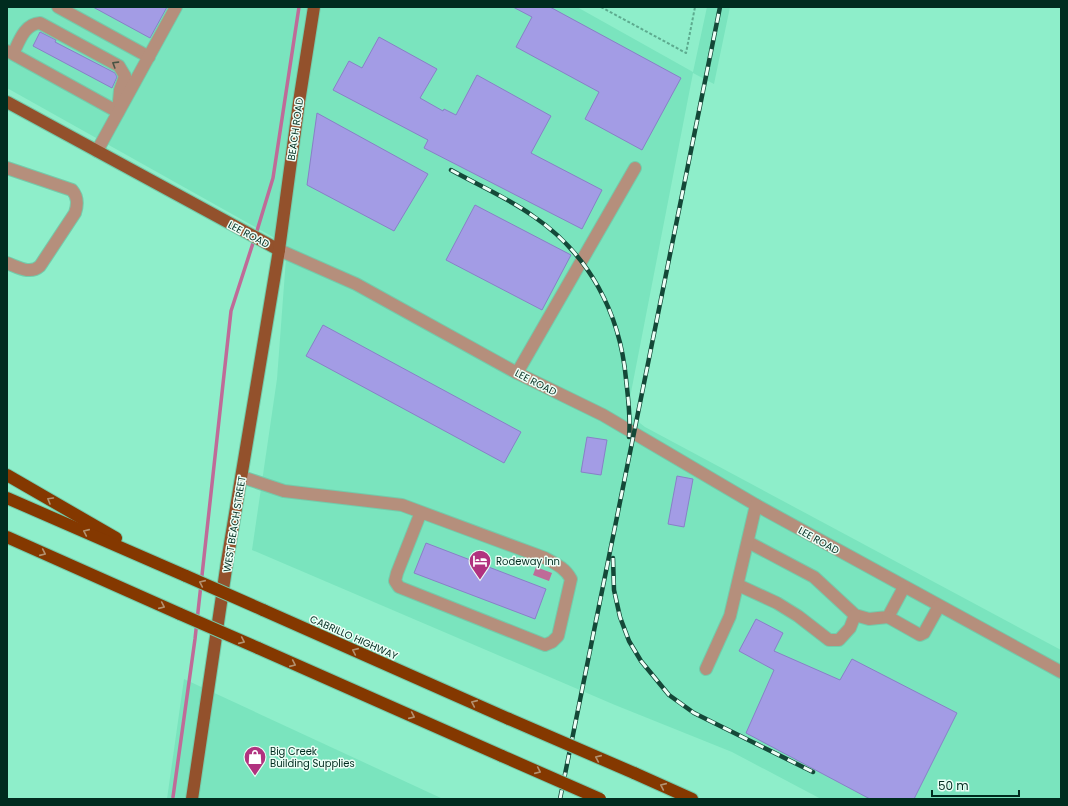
<svg xmlns="http://www.w3.org/2000/svg" width="1068" height="806" font-family="Poppins,sans-serif">
  <style>
    .built { fill: #7ae4be }
    .water { fill: #bf6b98 }
    .lines { fill: none; stroke-linecap: round; stroke-linejoin: round }
    .stream { stroke: #bf6b98; stroke-width: 3.5 }
    .building { fill: #a39ce5; stroke: #8880c7 }
    .minor-casing { stroke: #74cbab; stroke-width: 14 }
    .major-casing { stroke: #74cbab; stroke-width: 14 }
    .highway-casing { stroke: #74cbab; stroke-width: 14 }
    .path { stroke: #5dab8f; stroke-width: 2; stroke-dasharray: 3 2; stroke-linecap: butt }
    .minor { stroke: #b58f7c; stroke-width: 12 }
    .major { stroke: #93512c; stroke-width: 12 }
    .highway { stroke: #843800; stroke-width: 12 }
    .rail-casing { stroke: #144838; stroke-width: 4.5 }
    .rail { stroke: #ecfef6; stroke-width: 3; stroke-dasharray: 9; stroke-linecap: butt }
    .highway-bridge-casing { stroke: #74cbab; stroke-width: 14; stroke-linecap: butt }
    .highway-bridge { stroke: #843800; stroke-width: 12 }
    .oneway { stroke: #485444 }
    .oneway2 { stroke: #b3916f }
    .labels { text-anchor: middle; stroke-width: 3; stroke-linejoin: round; paint-order: stroke }
    .street-label { font-size: 10px; fill: #002c1f; stroke: #ecfef6 }
    .poi-label { font-size: 10px; fill: #002c1f; stroke: #ecfef6; text-anchor: start }
  </style>
  <rect width="100%" height="100%" fill="#8eeeca"/>
  <g class="built">
    <path d="M7 7H577L693 72 707 7H730L714 84 693 73 627 413 645 427 1061 650V799H821L732 752 615 705 252 550 277 379 287 245 7 88Z"/>
    <path d="M184 679 443 799H167Z"/>
  </g>
  <path class="water" d="M536 567 552 573 549 581 533 575Z"/>
  <g class="lines">
    <g class="stream">
      <path d="M256 234 273 178 299 7"/>
      <path d="M173 797 195 639 231 311 254 240"/>
    </g>
  </g>
  <g class="building">
    <path d="M93 7H167L150 38Z"/>
    <path d="M513 7H550L681 78 642 150 585 119 599 92 516 47 532 17Z"/>
    <path d="M40 32 56 40 55 42 115 73 117 77 112 88 33 46Z"/>
    <path d="M379 37 437 69 420 98 443 111 444 109 456 115 477 75 551 116 531 153 602 190 582 229 424 148 428 140 333 90 349 61 362 68Z"/>
    <path d="M317 113 428 174 394 231 307 185Z"/>
    <path d="M475 205 571 255 542 310 446 260Z"/>
    <path d="M323 325 521 432 504 463 306 356Z"/>
    <path d="M587 437 607 440 601 475 581 472Z"/>
    <path d="M677 476 693 479 684 527 668 524Z"/>
    <path d="M426 543 546 589 535 619 414 573Z"/>
    <path d="M756 619 783 633 774 651 840 680 852 659 957 713 914 799H870L746 733 774 670 739 651Z"/>
  </g>
  <g class="lines">
    <g class="minor-casing">
      <g id="minor">
        <path d="M58 7 149 57"/>
        <path d="M7 51 13 54 118 112 120 90 125 76 119 66 40 23C24 24 19 42 13 54"/>
        <path d="M97 151 176 7"/>
        <path d="M7 168 72 190C78 197 78 204 75 213L40 266C30 275 18 267 7 263"/>
        <path d="M279 250 356 284 517 373 603 415 756 505 1061 672"/>
        <path d="M517 373 635 168"/>
        <path d="M242 477 284 491 402 505 545 558C556 564 565 568 571 579L558 636 552 642 545 645 399 587 395 581 397 573 421 512"/>
        <path d="M748 542 814 577 855 615 869 619 888 617 904 587"/>
        <path d="M738 585 777 603 798 616 829 640H839L850 628 855 615"/>
        <path d="M888 617 920 635 924 633 939 606"/>
        <path d="M706 669 730 616 756 505"/>
      </g>
    </g>
    <g class="major-casing">
      <g id="major">
        <path d="M7 102 279 250"/>
        <path d="M192 799 227 562 279 250 299 102 314 7"/>
      </g>
    </g>
    <g class="highway-casing">
      <g id="highway">
        <path d="M7 475 116 538"/>
        <path d="M7 498 186 576"/>
        <path d="M7 537 180 614"/>
        <path d="M263 610 509 719"/>
        <path d="M258 648 502 756"/>
        <path d="M634 773 692 799"/>
      </g>
    </g>
    <path class="path" d="M601 7 686 53 695 7"/>
    <use href="#minor" class="minor"/>
    <use href="#major" class="major"/>
    <use href="#highway" class="highway"/>
    <g class="rail-casing">
      <g id="rail">
        <path d="M451 170C478 185 508 198 533 216 589 254 620 313 626 379 628 398 631 418 629 437"/>
        <path d="M613 558 614 590 620 617 629 641 641 661 669 695 694 713 813 772"/>
        <path d="M560 799 720 7"/>
      </g>
    </g>
    <use href="#rail" class="rail"/>
    <g class="highway-bridge-casing">
      <g id="highway-bridge">
        <path d="M186 576 263 610"/>
        <path d="M180 614 258 648"/>
        <path d="M509 719 634 773"/>
        <path d="M502 756 600 799"/>
      </g>
    </g>
    <use href="#highway-bridge" class="highway-bridge"/>
  </g>
  <defs><path id="oneway-chevron" d="M-2-3.5L2.5 0L-2 3.5" fill="none" stroke-width="1.6" stroke-linecap="round" stroke-linejoin="round"/></defs>
  <use class="oneway" href="#oneway-chevron" transform="translate(115 64) rotate(-148)"/>
  <g class="oneway2">
    <use href="#oneway-chevron" transform="translate(50 500) rotate(-150)"/>
    <use href="#oneway-chevron" transform="translate(86 532) rotate(-156)"/>
    <use href="#oneway-chevron" transform="translate(43 553) rotate(24)"/>
    <use href="#oneway-chevron" transform="translate(202 583) rotate(-156)"/>
    <use href="#oneway-chevron" transform="translate(162 606) rotate(24)"/>
    <use href="#oneway-chevron" transform="translate(242 641) rotate(24)"/>
    <use href="#oneway-chevron" transform="translate(355 651) rotate(-156)"/>
    <use href="#oneway-chevron" transform="translate(293 664) rotate(24)"/>
    <use href="#oneway-chevron" transform="translate(474 703) rotate(-156)"/>
    <use href="#oneway-chevron" transform="translate(412 716) rotate(24)"/>
    <use href="#oneway-chevron" transform="translate(598 758) rotate(-156)"/>
    <use href="#oneway-chevron" transform="translate(538 771) rotate(24)"/>
    <use href="#oneway-chevron" transform="translate(663 786) rotate(-156)"/>
  </g>
  <defs>
    <g id="hotel-pin" transform="scale(1.15)"><path d="M0 17L-7.5 6A9.5 9.5 0 1 1 7.5 6Z" fill="#b1327f" stroke="#ecfef6"/><path d="M-6-4.5h1.5V1H6V5H4.5V3h-9V5H-6ZM-4 0a1.8 1.8 0 1 1 3.6 0ZM.5 0V-2.5h3Q6-2.5 6 0Z" fill="#fff"/></g>
    <g id="shop-pin" transform="scale(1.15)"><path d="M0 17L-7.5 6A9.5 9.5 0 1 1 7.5 6Z" fill="#b1327f" stroke="#ecfef6"/><path d="M-5-2.5h2.3a2.7 3.5 0 0 1 5.4 0H5L5.5 6h-11ZM-1.5-2.5h3a1.5 2.3 0 0 0-3 0Z" fill="#fff"/></g>
  </defs>
  <g fill-rule="evenodd">
    <use href="#hotel-pin" x="480" y="561"/>
    <use href="#shop-pin" x="255" y="757"/>
  </g>
  <g class="labels">
    <g class="street-label">
      <text transform="translate(295 129) rotate(-82)" y="4">BEACH ROAD</text>
      <text transform="translate(249 234) rotate(28)" y="4">LEE ROAD</text>
      <text transform="translate(536 382) rotate(27)" y="4">LEE ROAD</text>
      <text transform="translate(234 524) rotate(-81)" y="4">WEST BEACH STREET</text>
      <text transform="translate(819 540) rotate(29)" y="4">LEE ROAD</text>
      <text transform="translate(354 637) rotate(24)" y="4">CABRILLO HIGHWAY</text>
    </g>
    <g class="poi-label">
      <text x="496" y="565">Rodeway Inn</text>
      <text x="270" y="755">Big Creek<tspan x="270" dy="12">Building Supplies</tspan></text>
    </g>
  </g>
  <rect width="1068" height="806" fill="none" stroke="#002c1f" stroke-width="16"/>
  <path d="M932 790v6h87v-6" fill="none" stroke="#002c1f" stroke-width="2"/>
  <text x="938" y="790" font-size="12" fill="#002c1f" stroke="#ecfef6" stroke-width="3" paint-order="stroke">50 m</text>
</svg>
